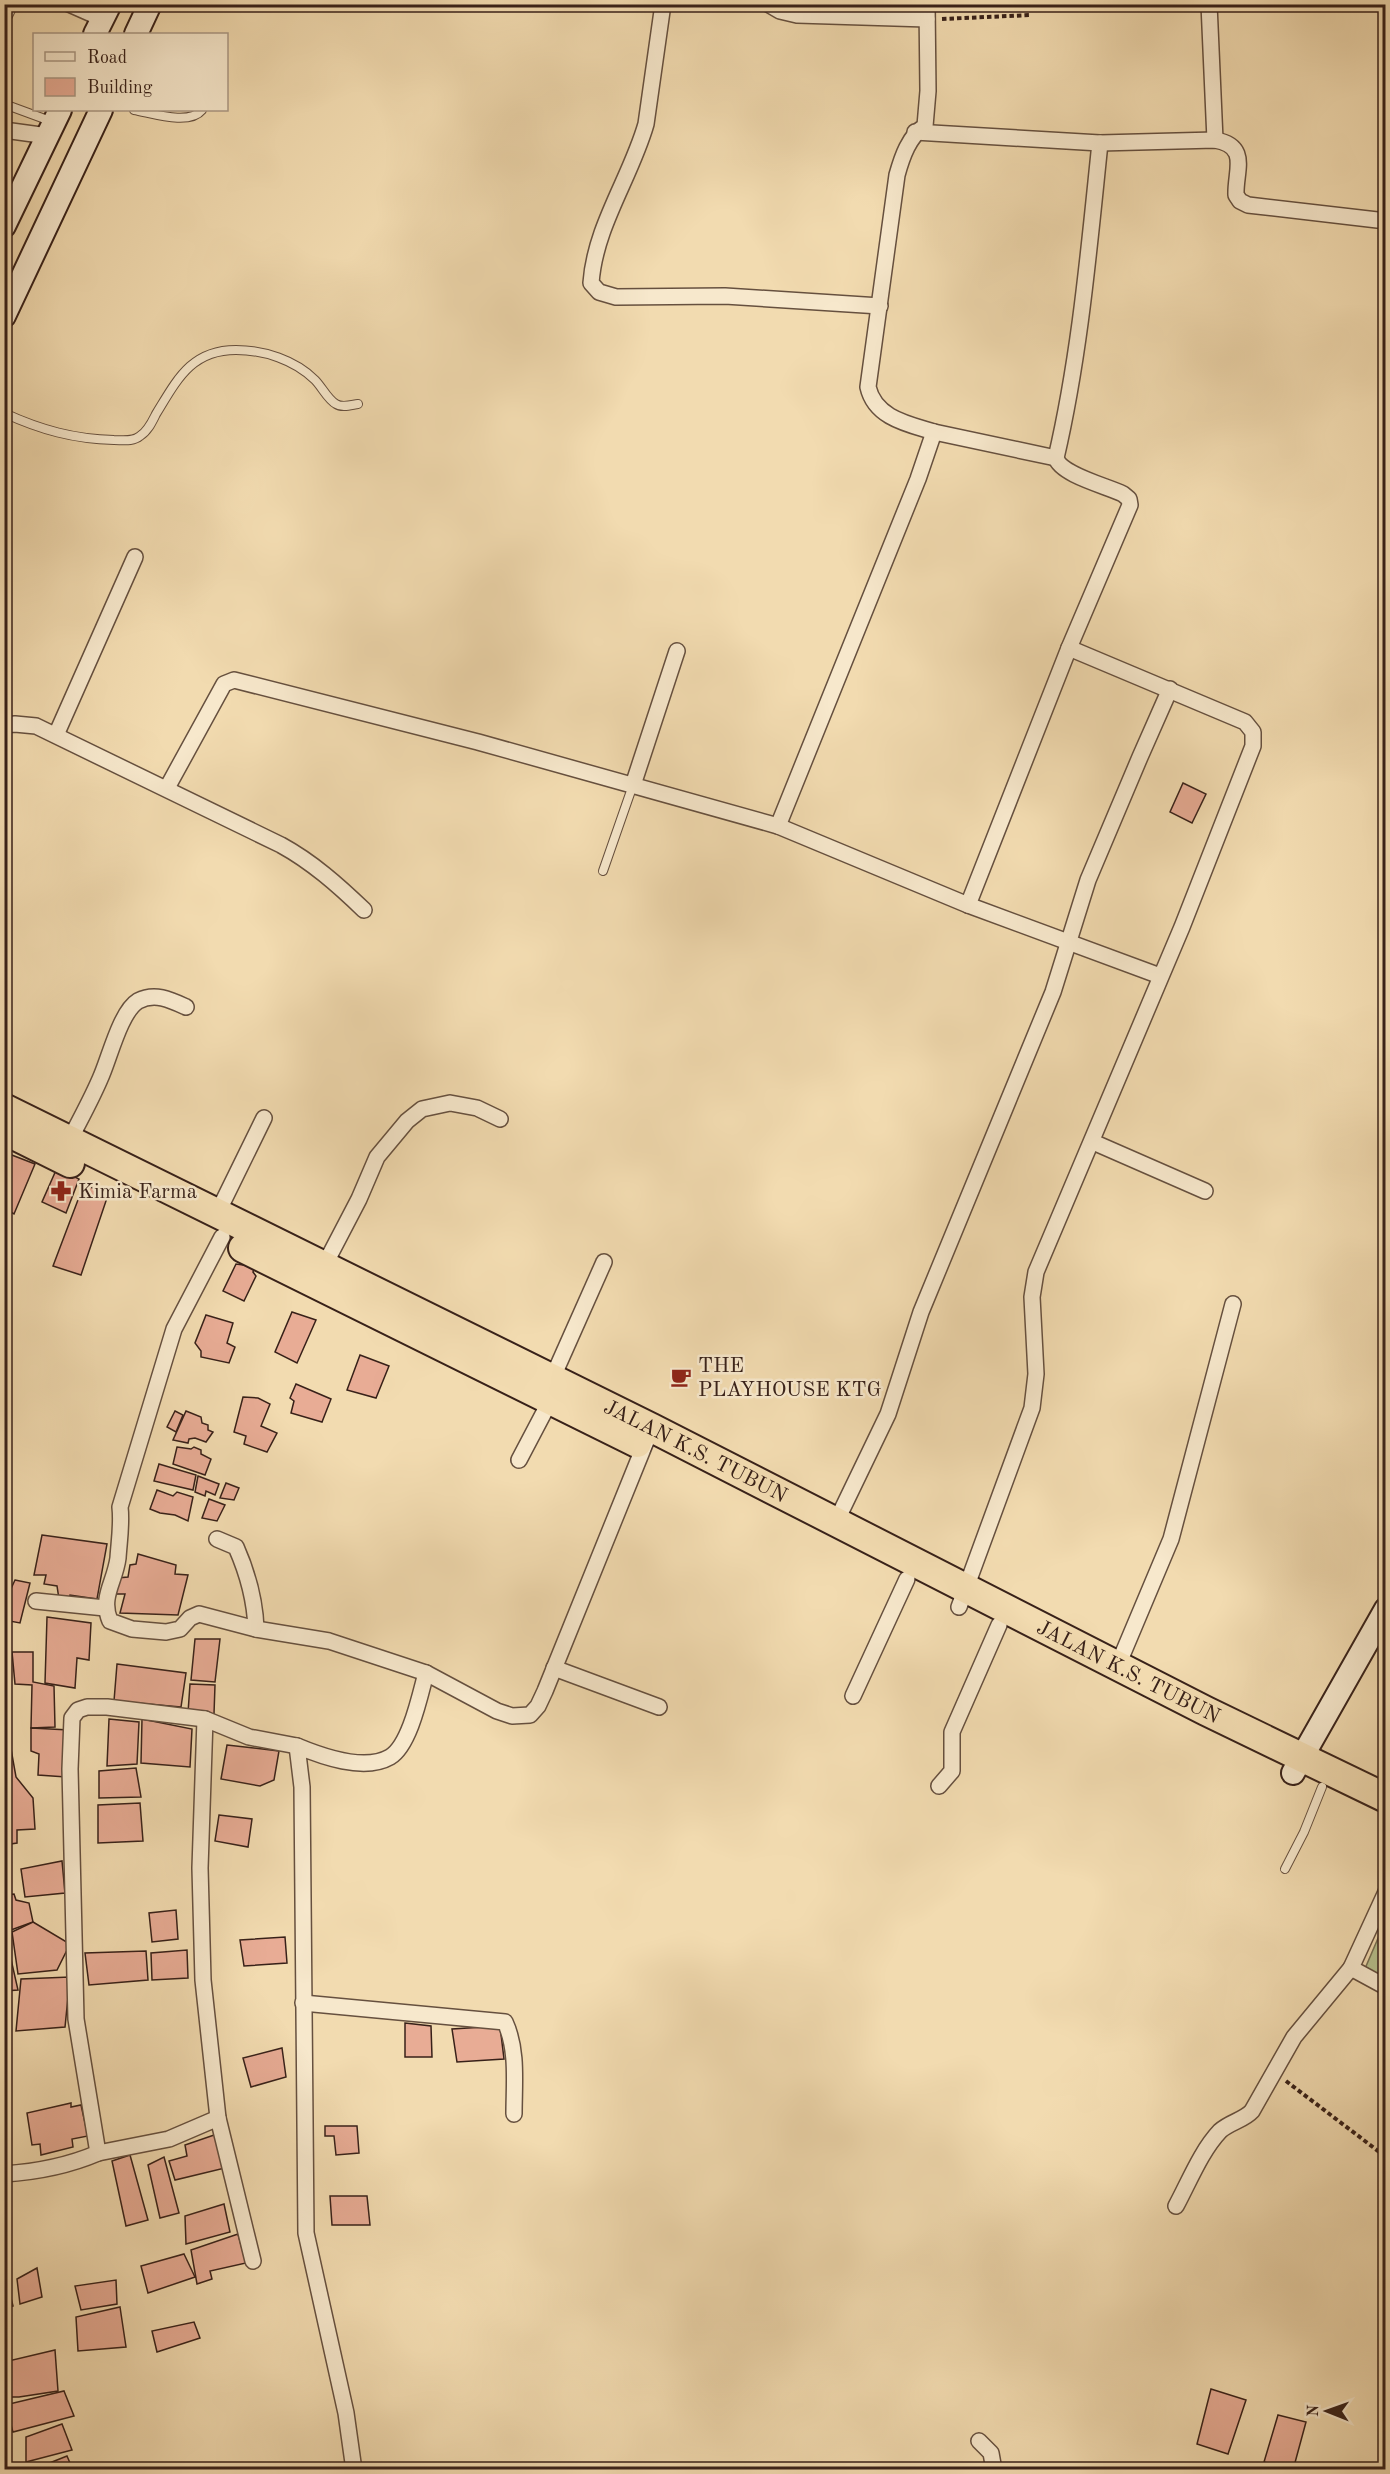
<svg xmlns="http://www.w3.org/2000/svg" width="1390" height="2474" font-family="'Old Standard TT',serif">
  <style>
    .green { fill: #b7c18e; stroke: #787154; stroke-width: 1.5 }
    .building { fill: #e8ac95; stroke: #382119; stroke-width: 1.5 }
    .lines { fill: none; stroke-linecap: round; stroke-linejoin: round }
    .lane-casing { stroke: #66503f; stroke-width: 10 }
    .street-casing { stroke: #66503f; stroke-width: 18 }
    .secondary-casing { stroke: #382119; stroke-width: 26 }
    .highway-casing { stroke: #382119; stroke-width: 32 }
    .path { stroke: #382119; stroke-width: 4; stroke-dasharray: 4.5 3; stroke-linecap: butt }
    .lane { stroke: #f7e8cc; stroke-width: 8 }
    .street { stroke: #f7e8cc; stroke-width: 15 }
    .secondary { stroke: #f7e8cc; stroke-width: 22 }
    .highway { stroke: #f2dbb0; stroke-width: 28 }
    .labels { text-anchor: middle; stroke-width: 5; stroke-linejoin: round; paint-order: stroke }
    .poi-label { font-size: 21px; fill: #382119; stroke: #f7e8cc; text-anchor: start }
    .street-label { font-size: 21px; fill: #382119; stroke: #f7e8cc }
  </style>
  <rect width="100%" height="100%" fill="#f2dbb0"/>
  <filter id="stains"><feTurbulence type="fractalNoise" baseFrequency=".00333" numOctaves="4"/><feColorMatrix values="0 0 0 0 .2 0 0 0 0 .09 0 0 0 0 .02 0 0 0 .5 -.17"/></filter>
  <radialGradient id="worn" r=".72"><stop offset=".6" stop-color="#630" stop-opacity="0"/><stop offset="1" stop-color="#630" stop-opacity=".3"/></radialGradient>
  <path class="green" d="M1385 1922V1981L1364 1971Z"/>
  <g class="building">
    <path d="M1183 783 1206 794 1192 823 1170 812Z"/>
    <path d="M4 1152 35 1164 14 1214 4 1208Z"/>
    <path d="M57 1168 79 1179 66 1213 42 1202Z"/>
    <path d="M84 1184 108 1195 81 1275 53 1266Z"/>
    <path d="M246 1261 255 1265 253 1272 256 1276 244 1301 223 1291 236 1264 243 1265Z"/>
    <path d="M292 1312 316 1320 297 1363 275 1352Z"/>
    <path d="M206 1315 233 1323 227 1343 235 1347 229 1363 201 1357V1351L195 1343Z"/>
    <path d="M360 1355 389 1366 376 1398 347 1390Z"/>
    <path d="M296 1384 331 1399 322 1422 291 1413 294 1401 290 1398Z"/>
    <path d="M243 1397 258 1398 270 1404 261 1426 277 1433 267 1452 244 1444 246 1436 234 1432Z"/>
    <path d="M175 1411 183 1415 176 1432 167 1427Z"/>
    <path d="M186 1411 201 1417 202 1423 208 1425V1430L213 1432 206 1442 195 1438 189 1439 188 1443 173 1440Z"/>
    <path d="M177 1447 191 1449 194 1447 201 1450V1454L211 1459 205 1475 173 1464Z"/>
    <path d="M159 1464 196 1475 193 1490 154 1481Z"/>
    <path d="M198 1476 219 1484 215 1495 206 1491 205 1496 195 1492Z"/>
    <path d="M226 1483 239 1488 234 1500 220 1498Z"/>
    <path d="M157 1490 173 1496 177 1492 193 1497 188 1521 175 1515 160 1513 150 1509Z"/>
    <path d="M209 1499 225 1505 217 1521 202 1518Z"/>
    <path d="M42 1535 107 1544 97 1599 70 1595 69 1599H59L57 1586 44 1584 46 1575H34Z"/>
    <path d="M138 1554 176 1565 175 1574 188 1575 178 1615 120 1613 125 1594H115L117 1578 128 1577 130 1565 136 1564Z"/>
    <path d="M15 1580 30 1583 20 1623 4 1620V1595H8Z"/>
    <path d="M47 1617 91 1623 89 1660 77 1658 75 1688 45 1683Z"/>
    <path d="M195 1639H220L215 1682 191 1680Z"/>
    <path d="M12 1652H33V1682L54 1686 55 1727 31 1728 32 1685 15 1684Z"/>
    <path d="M117 1664 186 1673 181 1707 114 1701Z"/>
    <path d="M190 1684 215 1685 214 1714 188 1713Z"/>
    <path d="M109 1719 139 1722 137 1764 107 1766Z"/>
    <path d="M142 1719 192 1729 190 1767 141 1763Z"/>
    <path d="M31 1728 69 1730 66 1777 38 1775 39 1754 31 1751Z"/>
    <path d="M4 1739 11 1749 16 1777 33 1798 35 1829 17 1830V1843L4 1845Z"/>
    <path d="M227 1745 279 1751 274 1780 260 1786 221 1779Z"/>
    <path d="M136 1768 141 1797 99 1798V1771Z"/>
    <path d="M140 1803 143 1841 98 1843V1805Z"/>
    <path d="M219 1815 252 1819 248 1847 215 1841Z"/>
    <path d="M62 1861 65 1893 25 1897 21 1869Z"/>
    <path d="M14 1894 16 1900 29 1903 33 1922 11 1930 4 1895Z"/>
    <path d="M176 1910 178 1939 152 1942 149 1913Z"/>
    <path d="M33 1922 70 1944 57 1970 18 1974 12 1932Z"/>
    <path d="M285 1937 287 1963 244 1966 240 1940Z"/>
    <path d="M4 1946H8L18 1990 4 1991Z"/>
    <path d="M187 1950 188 1978 152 1980 151 1953Z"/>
    <path d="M146 1951 148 1980 89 1985 85 1953Z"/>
    <path d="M70 1977 65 2027 16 2031 21 1979Z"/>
    <path d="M405 2023 431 2026 432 2057H405Z"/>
    <path d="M500 2026 504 2059 457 2062 452 2029Z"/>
    <path d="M282 2048 286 2077 251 2087 243 2058Z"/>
    <path d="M71 2103V2107L81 2105 88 2136 72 2139 73 2147 41 2155 40 2144 32 2145 27 2113Z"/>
    <path d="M325 2126H357L359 2153 336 2155 334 2136H325Z"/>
    <path d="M217 2134 225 2168 175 2180 169 2161 187 2156 185 2145Z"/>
    <path d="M130 2155 148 2220 126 2226 112 2161Z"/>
    <path d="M164 2157 179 2213 160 2218 148 2165Z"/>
    <path d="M330 2196H367L370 2225H332Z"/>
    <path d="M224 2204 230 2232 186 2244 185 2216Z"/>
    <path d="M238 2234 246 2263 210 2271 212 2279 197 2284 191 2250Z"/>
    <path d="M184 2254 195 2277 148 2293 141 2266Z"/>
    <path d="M37 2268 42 2297 20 2304 17 2279Z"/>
    <path d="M116 2280 117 2304 81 2310 75 2286Z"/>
    <path d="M7 2282 13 2306 4 2309V2283Z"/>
    <path d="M120 2307 126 2347 78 2351 76 2317Z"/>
    <path d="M194 2322 200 2338 157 2352 152 2331Z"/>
    <path d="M4 2333 11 2357 4 2358Z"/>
    <path d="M55 2350 58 2391 19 2397H4V2362Z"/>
    <path d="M1211 2389 1246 2400 1228 2454 1197 2444Z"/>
    <path d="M64 2391 74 2416 13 2432 5 2405Z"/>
    <path d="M1278 2415 1306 2422 1293 2470 1264 2462Z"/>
    <path d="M62 2424 72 2450 26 2462V2437Z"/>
    <path d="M67 2456 73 2470H50L47 2464Z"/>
    <path d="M41 2465 42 2470H21L20 2466Z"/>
  </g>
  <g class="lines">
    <g class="lane-casing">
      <g id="lane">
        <path d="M4 24 14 4"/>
        <path d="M4 104 53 122"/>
        <path d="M134 110C152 113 189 126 202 110"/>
        <path d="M4 413C41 430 74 439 114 440 123 440 133 442 140 436 148 431 152 422 156 414 177 380 191 350 236 350 264 350 295 360 315 380 322 387 328 400 336 404 342 408 351 405 358 404"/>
        <path d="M603 871 633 785"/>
        <path d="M1285 1869 1304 1832 1322 1787"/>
      </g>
    </g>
    <g class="street-casing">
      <g id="street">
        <path d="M69 4 103 19"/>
        <path d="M663 4 646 124C631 177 595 226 591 283L599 292 616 297 725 296 880 306"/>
        <path d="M768 4 780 11 797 15 927 19"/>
        <path d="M1209 4 1215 140"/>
        <path d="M4 130 48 136"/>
        <path d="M915 132 1100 143 1215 140C1250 146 1235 171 1236 195L1240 201 1248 205 1386 221"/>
        <path d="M934 432 1056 458"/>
        <path d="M4 725 15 724 36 726 281 845C312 862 338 885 364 910"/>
        <path d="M56 735 135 557"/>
        <path d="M633 785 677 651"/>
        <path d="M167 788 224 684 234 680 478 742 778 826 968 905 1160 976"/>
        <path d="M778 826 918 479 934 432C908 424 875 418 868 387L897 175C902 157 909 136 925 126L928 91 927 4"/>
        <path d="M968 905 1069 648 1130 505 1129 499 1123 494C1107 486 1061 475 1056 458 1080 355 1089 248 1100 143"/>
        <path d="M69 1141C80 1120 91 1100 100 1079 109 1060 120 1012 138 1001 155 992 171 1000 186 1007"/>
        <path d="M1093 1142 1205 1191"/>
        <path d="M217 1214 264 1118"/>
        <path d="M222 1237 174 1329 120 1507C122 1524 119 1542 118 1558 115 1582 100 1597 110 1621L132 1629 166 1632 180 1629 190 1618 199 1614 256 1629 329 1641 426 1673 497 1711 512 1716 530 1715 538 1706 545 1691 647 1439"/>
        <path d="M322 1270 359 1199 377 1157 407 1121 422 1109 450 1103 477 1108 500 1119"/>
        <path d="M552 1379 604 1262"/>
        <path d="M519 1460 550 1401"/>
        <path d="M836 1522 888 1414 921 1312 1053 992 1088 880 1140 757 1170 689"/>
        <path d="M217 1539 236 1547C248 1574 255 1599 256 1629"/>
        <path d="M36 1601 105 1608"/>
        <path d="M959 1607 1032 1408 1036 1374 1032 1297 1036 1272 1182 927 1253 746V732L1245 722 1069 648"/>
        <path d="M1118 1665 1171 1539 1233 1304"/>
        <path d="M554 1668 659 1707"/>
        <path d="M853 1696 907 1579"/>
        <path d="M939 1786 952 1771V1732L999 1625"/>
        <path d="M1386 1892 1351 1968 1386 1987"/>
        <path d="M303 2003 505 2022C518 2050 514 2083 514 2114"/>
        <path d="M218 2118 253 2261"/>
        <path d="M98 2153 169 2139 218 2118 203 1980 200 1868 205 1719"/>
        <path d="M4 2174C35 2172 70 2165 98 2153L76 2019 70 1769 72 1718 78 1710 87 1707H107L205 1719 249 1737 297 1746"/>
        <path d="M1176 2206C1189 2182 1201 2151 1220 2131 1230 2122 1244 2120 1252 2111L1294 2037 1351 1968"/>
        <path d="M979 2441 991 2453 994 2470"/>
        <path d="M354 2470 346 2413 306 2233 302 1787 297 1746C321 1756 364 1772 390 1757 410 1745 420 1695 426 1673"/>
      </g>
    </g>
    <g class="secondary-casing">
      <g id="secondary">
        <path d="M95 34 110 4"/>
        <path d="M136 34 150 4"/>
        <path d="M4 226 60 110"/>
        <path d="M4 316 101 110"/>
        <path d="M1293 1773 1386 1609"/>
      </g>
    </g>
    <g class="highway-casing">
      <g id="highway">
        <path id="s1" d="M4 1108 652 1428 1206 1711 1386 1798"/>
        <path d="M4 1130 70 1163"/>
        <path d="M243 1248 637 1443"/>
      </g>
    </g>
    <g class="path">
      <path d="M942 19 1031 15"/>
      <path d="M1286 2081 1386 2157"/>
    </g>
    <use href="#lane" class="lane"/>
    <use href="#street" class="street"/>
    <use href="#secondary" class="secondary"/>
    <use href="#highway" class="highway"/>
  </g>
  <defs>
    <g id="pharmacy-bare" transform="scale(1.62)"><path d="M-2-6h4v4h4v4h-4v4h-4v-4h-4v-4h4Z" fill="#8f2418" stroke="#f7e8cc" stroke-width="2.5" paint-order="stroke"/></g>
    <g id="cafe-bare" transform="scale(1.62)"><path d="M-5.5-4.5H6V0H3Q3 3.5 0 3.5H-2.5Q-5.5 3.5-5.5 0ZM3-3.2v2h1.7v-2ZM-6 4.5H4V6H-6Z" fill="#8f2418" stroke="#f7e8cc" stroke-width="2.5" paint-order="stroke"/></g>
  </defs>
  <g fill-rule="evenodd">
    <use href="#pharmacy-bare" x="61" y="1191"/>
    <use href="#cafe-bare" x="681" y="1377"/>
  </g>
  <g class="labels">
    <g class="poi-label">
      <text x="78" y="1198">Kimia Farma</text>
      <text x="698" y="1372">THE<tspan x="698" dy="24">PLAYHOUSE KTG</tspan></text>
    </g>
    <g class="street-label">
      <text dy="7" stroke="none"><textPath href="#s1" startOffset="772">JALAN K.S. TUBUN</textPath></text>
      <text dy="7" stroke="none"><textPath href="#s1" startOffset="1258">JALAN K.S. TUBUN</textPath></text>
    </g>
  </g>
  <rect width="1390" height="2474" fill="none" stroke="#f2dbb0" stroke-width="24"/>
  <rect x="6" y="6" width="1378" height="2462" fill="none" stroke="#382119" stroke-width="3"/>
  <rect x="12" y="12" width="1366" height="2450" fill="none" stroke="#382119" stroke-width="1.5"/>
  <rect x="33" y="33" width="195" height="78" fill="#f7e8cc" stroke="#ab9884" stroke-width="1.5"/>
  <rect x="45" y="52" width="30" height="9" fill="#f7e8cc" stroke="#ab9884" stroke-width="1.5"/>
  <text x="87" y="63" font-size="18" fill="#382119">Road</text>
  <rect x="45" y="78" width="30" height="18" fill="#e8ac95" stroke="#ab9884" stroke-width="1.5"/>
  <text x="87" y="93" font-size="18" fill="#382119">Building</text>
  <g transform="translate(1327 2411) rotate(271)" stroke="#f7e8cc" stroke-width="4.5" paint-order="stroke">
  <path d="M0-4.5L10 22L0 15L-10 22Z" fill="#382119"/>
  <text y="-9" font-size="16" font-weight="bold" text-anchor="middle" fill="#382119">N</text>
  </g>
  <rect width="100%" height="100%" filter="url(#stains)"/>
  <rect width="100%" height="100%" fill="url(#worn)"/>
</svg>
